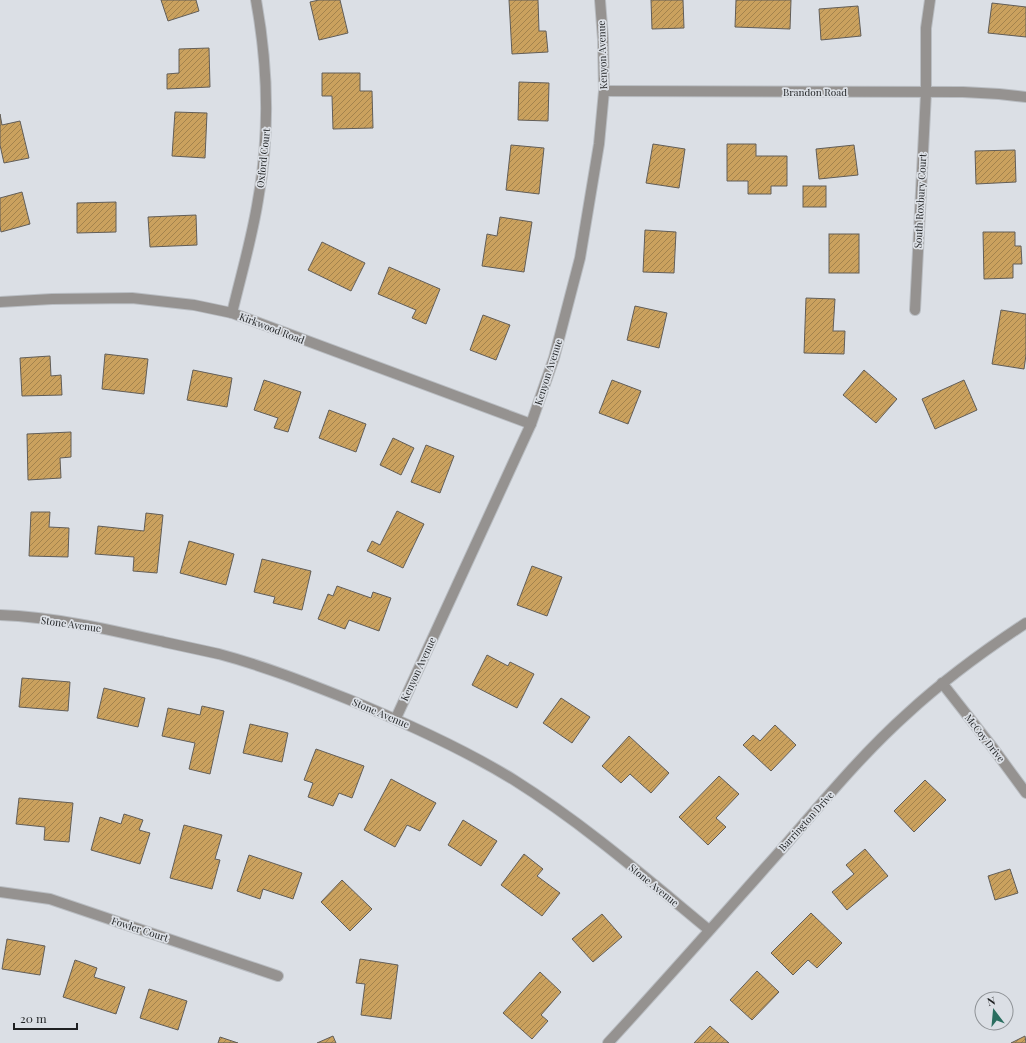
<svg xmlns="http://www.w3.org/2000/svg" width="1026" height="1043" font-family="'Playfair Display',serif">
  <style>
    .building { fill: url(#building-hatch); stroke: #625e59 }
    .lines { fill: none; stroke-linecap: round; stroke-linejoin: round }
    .minor-casing { stroke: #b9bdc2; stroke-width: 12 }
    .minor { stroke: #959290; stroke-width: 10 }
    .labels { text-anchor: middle; stroke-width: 3.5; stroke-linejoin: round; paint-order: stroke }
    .street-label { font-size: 10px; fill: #1e2022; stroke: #dbdfe5 }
  </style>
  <defs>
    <pattern id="building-hatch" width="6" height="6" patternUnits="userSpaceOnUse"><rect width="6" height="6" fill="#caa15e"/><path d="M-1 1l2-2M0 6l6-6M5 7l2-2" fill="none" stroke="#a3834d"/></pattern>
  </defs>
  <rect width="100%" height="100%" fill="#dbdfe5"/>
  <g class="building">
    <path d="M161 0H196L199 11 168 21Z"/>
    <path d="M319 0H340L348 33 319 40 310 2Z"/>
    <path d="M509 0H538L539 31H546L548 52 512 54Z"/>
    <path d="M651 0H683L684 28 652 29Z"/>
    <path d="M736 0H791L790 29 735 27Z"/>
    <path d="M992 3 1026 7V37L988 33Z"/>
    <path d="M858 6 861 36 821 40 819 9Z"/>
    <path d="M209 48 210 87 167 89V74L179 73V49Z"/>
    <path d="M322 73H360V91H372L373 128 333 129 332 96H322Z"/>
    <path d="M519 82 549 83 548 121 518 120Z"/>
    <path d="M175 112 207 113 205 158 172 156Z"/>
    <path d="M0 114 2 125 20 121 29 158 4 163 0 145Z"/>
    <path d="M653 144 685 149 679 188 646 183Z"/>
    <path d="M727 144H756V156H787V186H771V194H748V181H727Z"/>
    <path d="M511 145 544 148 539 194 506 190Z"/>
    <path d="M854 145 858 175 819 179 816 149Z"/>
    <path d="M1015 150 1016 182 976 184 975 151Z"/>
    <rect x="803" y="186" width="23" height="21"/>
    <path d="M22 192 30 224 1 232 0 226V198Z"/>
    <path d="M116 202V232L77 233V203Z"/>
    <path d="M196 215 197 245 150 247 148 217Z"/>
    <path d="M500 217 532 222 524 272 482 266 487 234 497 236Z"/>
    <path d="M645 230 676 232 674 273 643 272Z"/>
    <path d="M983 232H1015V246H1021L1022 264H1013V278L984 279Z"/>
    <rect x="829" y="234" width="30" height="39"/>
    <path d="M322 242 365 263 351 291 308 270Z"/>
    <path d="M389 267 440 289 426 324 412 318 416 310 378 294Z"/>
    <path d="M806 298 835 299 833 331H845L844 354 804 353Z"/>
    <path d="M635 306 667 313 659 348 627 340Z"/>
    <path d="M1001 310 1026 314V355L1024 369 992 364Z"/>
    <path d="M483 315 510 325 496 360 470 350Z"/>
    <path d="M105 354 148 359 144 394 102 389Z"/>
    <path d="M50 356 51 376 61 375 62 395 22 396 20 358Z"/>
    <path d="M193 370 232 378 227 407 187 400Z"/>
    <path d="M864 370 897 399 876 423 843 395Z"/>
    <path d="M264 380 301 392 288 432 274 428 278 418 254 410Z"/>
    <path d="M612 380 641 391 628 424 599 413Z"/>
    <path d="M964 380 977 410 935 429 922 399Z"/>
    <path d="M329 410 366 424 356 452 319 438Z"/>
    <path d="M71 432V457L60 458 61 478 28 480 27 434Z"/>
    <path d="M393 438 414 448 401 475 380 465Z"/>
    <path d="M426 445 454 456 440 493 411 482Z"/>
    <path d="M397 511 424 524 403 568 367 551 372 541 380 545Z"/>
    <path d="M31 512H50L49 527 69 528 68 557 29 556Z"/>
    <path d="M146 513 163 515 157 573 133 571 134 557 95 554 98 526 144 531Z"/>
    <path d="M189 541 234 554 226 585 180 573Z"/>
    <path d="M262 559 311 571 302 610 273 603 275 597 254 592Z"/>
    <path d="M532 566 562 577 547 616 517 605Z"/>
    <path d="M337 586 371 598 373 592 391 598 379 631 349 620 345 629 318 619 328 594 333 596Z"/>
    <path d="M487 655 508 666 510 662 534 674 517 708 472 685Z"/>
    <path d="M22 678 70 682 68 711 19 707Z"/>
    <path d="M104 688 145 698 138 727 97 718Z"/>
    <path d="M561 698 590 717 572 743 543 723Z"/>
    <path d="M202 706 224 711 210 774 189 769 195 743 162 736 168 708 200 715Z"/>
    <path d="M250 724 288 733 282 762 243 753Z"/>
    <path d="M775 725 796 745 771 771 743 745 753 735 760 741Z"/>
    <path d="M629 736 669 773 651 793 630 774 621 783 602 766Z"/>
    <path d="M316 749 364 766 352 798 339 793 333 806 308 797 313 783 304 780Z"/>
    <path d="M719 776 739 794 716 818 726 827 708 845 679 817Z"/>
    <path d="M391 779 436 803 420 831 407 825 395 847 364 830Z"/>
    <path d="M925 780 946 800 914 832 894 811Z"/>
    <path d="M19 798 73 803 69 842 44 840 45 827 16 824Z"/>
    <path d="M124 814 143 820 139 830 150 833 140 864 91 850 100 817 121 824Z"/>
    <path d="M463 820 497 841 481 866 448 845Z"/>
    <path d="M184 825 222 835 215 859 220 860 212 889 170 878Z"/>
    <path d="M865 849 888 876 847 910 832 892 854 874 846 865Z"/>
    <path d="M524 854 543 869 537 876 560 893 542 916 501 885Z"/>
    <path d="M249 855 302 873 293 899 263 889 260 899 237 891Z"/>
    <path d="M1010 869 1018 893 995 900 988 876Z"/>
    <path d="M342 880 372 909 350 931 321 902Z"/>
    <path d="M811 913 842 943 817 968 808 960 793 975 771 953Z"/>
    <path d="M602 914 622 937 593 962 572 939Z"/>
    <path d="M7 939 45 946 40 975 2 969Z"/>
    <path d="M360 959 398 965 391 1019 361 1015 365 984 356 983Z"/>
    <path d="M75 960 97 968 94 977 125 987 116 1014 63 997Z"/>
    <path d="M757 971 779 992 752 1020 730 1000Z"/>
    <path d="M540 972 561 992 541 1015 548 1021 532 1039 503 1013Z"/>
    <path d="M149 989 187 1001 178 1030 140 1018Z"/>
    <path d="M710 1026 729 1043H694Z"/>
    <path d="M333 1036 336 1043H317Z"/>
    <path d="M1025 1036 1026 1043H1011Z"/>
    <path d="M220 1037 238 1043H218Z"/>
  </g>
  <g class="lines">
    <g class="minor-casing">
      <g id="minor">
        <path d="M604 91 963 92 999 94 1026 97"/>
        <path d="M0 302 52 299 132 298 194 305 232 313 531 424"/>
        <path d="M915 310 926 93V28L930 0"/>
        <path d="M232 313C241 275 252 238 258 200 270 134 268 66 256 0"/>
        <path d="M0 615C55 617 111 630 164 642 183 646 201 650 219 654 264 666 307 683 350 700 406 723 462 748 514 780 584 824 646 878 709 930"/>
        <path d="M942 683 993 748 1026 793"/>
        <path d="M396 718 531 424 554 358 580 258 599 144 604 91 603 39 600 0"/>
        <path d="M0 892 50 899 278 976"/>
        <path d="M608 1043C667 979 724 914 781 850 822 803 862 754 908 713 945 679 985 650 1026 623"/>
      </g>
    </g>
    <use href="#minor" class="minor"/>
  </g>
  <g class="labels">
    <g class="street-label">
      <text transform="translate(602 55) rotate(-92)" y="4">Kenyon Avenue</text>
      <text x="815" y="96">Brandon Road</text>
      <text transform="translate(263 158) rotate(-84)" y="4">Oxford Court</text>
      <text transform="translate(920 201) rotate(-87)" y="4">South Roxbury Court</text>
      <text transform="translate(272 328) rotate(21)" y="4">Kirkwood Road</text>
      <text transform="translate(548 372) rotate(-72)" y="4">Kenyon Avenue</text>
      <text transform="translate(71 624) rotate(8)" y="4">Stone Avenue</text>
      <text transform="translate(418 669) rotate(-65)" y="4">Kenyon Avenue</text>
      <text transform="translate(381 713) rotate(23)" y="4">Stone Avenue</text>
      <text transform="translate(985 738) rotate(52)" y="4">McCoy Drive</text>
      <text transform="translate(806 821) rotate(-48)" y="4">Barrington Drive</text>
      <text transform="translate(654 885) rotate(39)" y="4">Stone Avenue</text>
      <text transform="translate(140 929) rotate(18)" y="4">Fowler Court</text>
    </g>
  </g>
  <g transform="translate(994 1011) rotate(344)"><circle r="19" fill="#dbdfe5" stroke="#8f9397"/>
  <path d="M0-3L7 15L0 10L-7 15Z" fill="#2a6e60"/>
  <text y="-6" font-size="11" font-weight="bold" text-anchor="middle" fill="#1e2022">N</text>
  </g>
  <path d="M14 1023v6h63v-6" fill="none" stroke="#1e2022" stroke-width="2"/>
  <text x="20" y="1023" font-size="12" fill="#1e2022" stroke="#dbdfe5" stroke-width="3" paint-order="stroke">20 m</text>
</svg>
